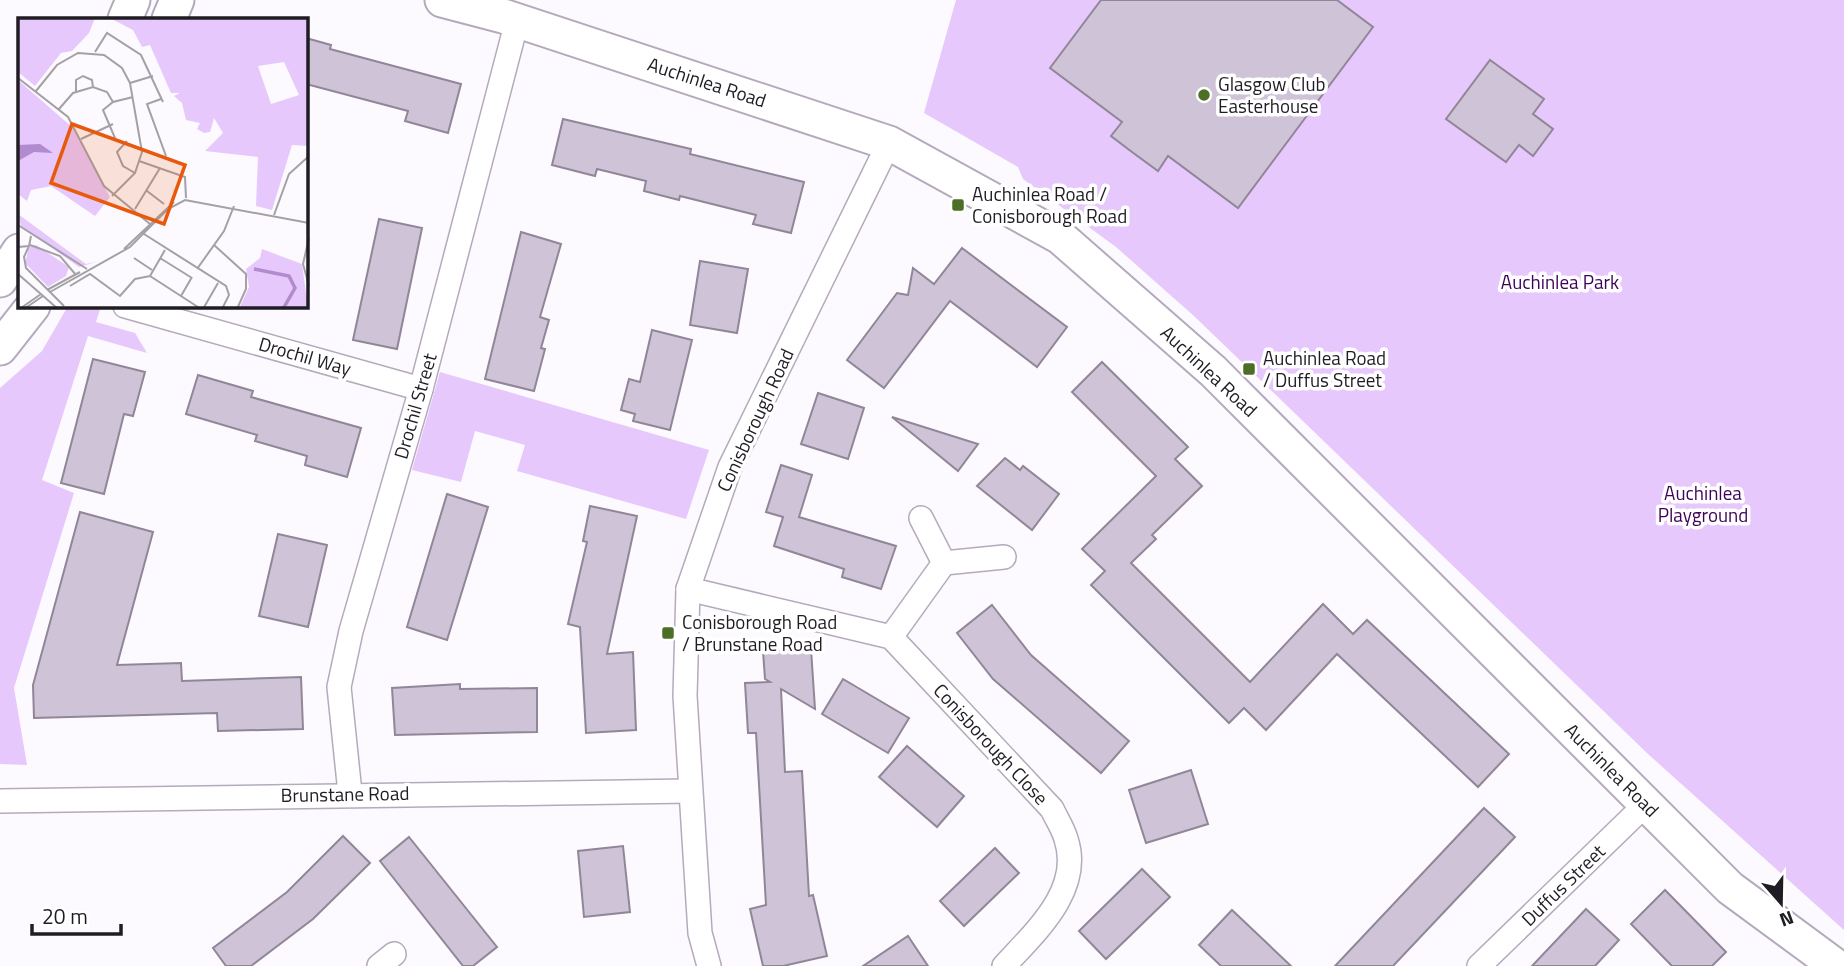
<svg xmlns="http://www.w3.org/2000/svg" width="1844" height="966" font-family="'Titillium Web',sans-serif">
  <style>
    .green { fill: #e6c8fc }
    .building { fill: #cfc4d7; stroke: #908697; stroke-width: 2 }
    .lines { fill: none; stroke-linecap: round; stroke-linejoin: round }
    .street-casing { stroke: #b4aabc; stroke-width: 26 }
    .secondary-casing { stroke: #b4aabc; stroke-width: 37 }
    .street { stroke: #fff; stroke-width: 23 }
    .secondary { stroke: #fff; stroke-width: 33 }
    .poi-dot { fill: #4c6e26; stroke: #fff; stroke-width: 2.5 }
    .labels { text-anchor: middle; stroke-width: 7; stroke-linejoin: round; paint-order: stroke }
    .street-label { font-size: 19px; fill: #201c23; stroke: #fff }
    .poi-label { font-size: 19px; fill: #201c23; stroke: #fff; text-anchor: start }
    .park-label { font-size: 19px; fill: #3e0359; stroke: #fff }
    .inset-river { fill: none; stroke: #b28ace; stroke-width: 3.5 }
    .inset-road { fill: none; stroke: #a4a1a6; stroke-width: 2 }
    .view { fill: #e8590c; fill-opacity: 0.15; stroke: #e8590c; stroke-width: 3.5 }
    .inset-edge { fill: none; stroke: #201c23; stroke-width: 3.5 }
  </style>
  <rect width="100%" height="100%" fill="#fcfafe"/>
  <g class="green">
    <path d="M956 0H1844V930L1648 754 1194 316 1116 247 1023 179 1018 167 924 113Z"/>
    <path d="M68 306H101L96 322 135 333 147 353 88 336 42 480 74 493 14 688 27 765 0 764V388L42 351Z"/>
    <path d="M440 372 709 450 686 519 517 471 525 445 475 431 461 482 412 470Z"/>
  </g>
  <g class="building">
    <path d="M1101 0H1337L1373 27 1238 208 1168 156 1158 171 1132 152 1111 136 1122 122 1050 68Z"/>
    <path d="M306 38 331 45 330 49 461 84 448 133 405 121 408 111 306 84Z"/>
    <path d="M1490 60 1544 99 1533 114 1553 129 1533 156 1519 145 1506 162 1446 119Z"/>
    <path d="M563 119 691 149 690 154 804 182 791 233 753 224 756 215 680 196 679 200 644 191 646 181 597 169 595 176 552 165Z"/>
    <path d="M379 219 422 228 397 349 353 340Z"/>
    <path d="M521 232 561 244 540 317 549 320 541 348 545 349 534 391 485 379Z"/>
    <path d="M962 248 1067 327 1037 367 950 301 884 388 847 360 897 293 908 295 913 268 934 284Z"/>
    <path d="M700 261 748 269 737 333 690 325Z"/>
    <path d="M652 330 692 340 670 430 633 421 635 414 621 410 629 379 640 382Z"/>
    <path d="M93 359 145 372 133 416 124 414 104 494 61 483Z"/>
    <path d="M1102 362 1188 447 1175 459 1202 486 1152 535 1156 539 1131 563 1250 682 1323 604 1353 634 1367 620 1509 754 1478 787 1337 654 1266 730 1244 708 1229 723 1091 585 1105 571 1082 549 1156 476 1072 392Z"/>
    <path d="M198 375 253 391 251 397 361 428 347 477 305 465 307 456 255 441 257 435 186 414Z"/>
    <path d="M818 393 864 408 848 459 801 444Z"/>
    <path d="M892 417 978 444 958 471Z"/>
    <path d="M1005 458 1020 470 1023 466 1059 494 1032 530 977 486Z"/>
    <path d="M781 465 812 475 799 517 896 546 881 589 842 577 844 569 774 546 783 517 766 512Z"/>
    <path d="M447 494 488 507 447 640 407 627Z"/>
    <path d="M590 506 637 516 607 654 633 652 636 730 586 733 580 627 568 624 587 542 583 541Z"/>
    <path d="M80 512 153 532 117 665 181 663 182 681 301 677 303 729 218 731 217 713 34 718 33 685Z"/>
    <path d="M278 534 327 545 308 627 259 616Z"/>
    <path d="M992 605 1031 655 1129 741 1101 773 993 679 957 633Z"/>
    <path d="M811 649 815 709 781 689 785 772 802 771 809 896 813 895 827 956 783 966H763L750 909 766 905 756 733H748L745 683 770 682 765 679 763 651Z"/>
    <path d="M843 679 909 718 888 753 822 714Z"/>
    <path d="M460 684V689L537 688V732L395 735 392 688Z"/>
    <path d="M907 746 964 796 937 827 879 777Z"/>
    <path d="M1191 770 1208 824 1146 843 1129 790Z"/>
    <path d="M1484 808 1515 837 1393 966H1335Z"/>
    <path d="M343 836 370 863 313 919 251 966H226L213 948 287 892Z"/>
    <path d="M409 837 497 947 473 966H463L380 861Z"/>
    <path d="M623 846 630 912 584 917 578 851Z"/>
    <path d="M995 848 1019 873 964 926 940 901Z"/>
    <path d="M1142 869 1170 897 1106 959 1079 931Z"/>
    <path d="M1665 890 1726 952 1712 966H1672L1631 924Z"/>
    <path d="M1586 909 1619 940 1595 966H1532Z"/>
    <path d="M1232 910 1291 966H1221L1199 945Z"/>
    <path d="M908 936 928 966H863Z"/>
  </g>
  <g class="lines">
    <g class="street-casing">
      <g id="street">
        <path d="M125 306 421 389"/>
        <path d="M921 518 944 563 1004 557"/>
        <path d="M688 589 891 637 1052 809C1056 818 1063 828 1066 839 1083 890 1035 932 1004 966"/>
        <path d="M891 637 944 563"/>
        <path d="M350 793 339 687 351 631 421 389 517 21"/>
        <path d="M0 801 690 791"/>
        <path d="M379 966 394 954"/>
        <path d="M709 966 700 933 685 696 688 589 730 467 889 143"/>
        <path d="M1479 966 1647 803"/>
      </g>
    </g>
    <g class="secondary-casing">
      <g id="secondary">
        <path d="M442 0 503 16 889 143 1060 237 1213 371 1730 888 1836 966"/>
        <path d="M125 19 133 0"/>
        <path d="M169 19 177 0"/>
        <path d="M0 280 19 251"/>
        <path d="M0 348 33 306"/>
      </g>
    </g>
    <use href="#street" class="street"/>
    <use href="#secondary" class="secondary"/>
  </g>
  <g class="poi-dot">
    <circle cx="1204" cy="95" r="7"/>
    <rect x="951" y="198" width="14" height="14" rx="3.5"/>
    <rect x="1242" y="362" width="14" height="14" rx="3.5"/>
    <rect x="661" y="626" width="14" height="14" rx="3.5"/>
  </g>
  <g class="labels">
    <g class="street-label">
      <text transform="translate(707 82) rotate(18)" y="7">Auchinlea Road</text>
      <text transform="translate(305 356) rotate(16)" y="7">Drochil Way</text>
      <text transform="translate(1209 371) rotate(43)" y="7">Auchinlea Road</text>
      <text transform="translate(415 406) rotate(-74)" y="7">Drochil Street</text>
      <text transform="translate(755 420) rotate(-65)" y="7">Conisborough Road</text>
      <text transform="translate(991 744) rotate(47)" y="7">Conisborough Close</text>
      <text transform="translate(1612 770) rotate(45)" y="7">Auchinlea Road</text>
      <text transform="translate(345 794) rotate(-1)" y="7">Brunstane Road</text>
      <text transform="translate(1563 885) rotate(-44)" y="7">Duffus Street</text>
    </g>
    <g class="poi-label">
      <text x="1218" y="91">Glasgow Club<tspan x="1218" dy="22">Easterhouse</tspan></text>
      <text x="972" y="201">Auchinlea Road /<tspan x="972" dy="22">Conisborough Road</tspan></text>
      <text x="1263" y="365">Auchinlea Road<tspan x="1263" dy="22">/ Duffus Street</tspan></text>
      <text x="682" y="629">Conisborough Road<tspan x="682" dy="22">/ Brunstane Road</tspan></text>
    </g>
    <g class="park-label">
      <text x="1560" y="289">Auchinlea Park</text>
      <text x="1703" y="500">Auchinlea<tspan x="1703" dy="22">Playground</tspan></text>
    </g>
  </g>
  <g transform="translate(18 18)">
    <rect width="290" height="290" fill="#fcfafe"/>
    <path d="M0 0H77L71 15 54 33 43 35 17 68 0 54ZM79 0H290V128L274 127 254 192 238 188 240 139 187 133 205 115 196 100 192 114 186 115 179 111 182 105 168 102 164 85 156 78 162 75H153L132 27 124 29 115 12 92 0ZM266 44 281 77 253 86 240 48ZM0 62 54 109 92 179 77 198 33 168 13 172 9 183 0 176ZM0 196 68 246 81 243 61 249 3 208ZM18 227 51 249 48 258 30 269 7 245 11 229ZM244 231 284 246 290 290 221 291 231 269 228 251 242 240Z" fill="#e6c8fc" fill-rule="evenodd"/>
    <path d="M22 126 35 135 16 134 0 143V127Z" fill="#b28ace"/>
    <path class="inset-river" d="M236 251 271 258 277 270 265 291"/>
    <path class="inset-road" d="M77 34 89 15 123 37 145 84M0 60 50 99 86 168 132 206M112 65 135 58M18 73 39 47 60 35 86 37 104 50 112 65 124 134 117 155 94 178M58 73V62L65 58 74 62 75 69M143 81 129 86 148 138M41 91 55 75 75 69 89 74 95 84M97 120 85 92 95 84 115 79M63 121 95 106M109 123 99 134 105 148 117 155M121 143 167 159 168 180M129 173 146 186M117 191 142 150M256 197 271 156 291 138M0 207 69 251M126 216 208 268 211 277 204 291M291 220 285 246 291 268M12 227 42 238 58 257M196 227 228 256V271L219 291M11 228 6 239 8 250 46 288M0 229 11 228 13 218M106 231 156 184M116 240 134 252M142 240 174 260M179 251 206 213 216 188M0 256 40 291M132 258 147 232M52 268 72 256 102 278 117 261 132 258 183 291M29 272 62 254M32 274 112 229 150 191 167 182 291 205M163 278 174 259M3 290 23 276M6 291 25 278M185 291 200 265"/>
    <path class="view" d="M54 106 167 147 146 206 33 165Z"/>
    <rect width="290" height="290" class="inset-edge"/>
  </g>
  <g transform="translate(1781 903) rotate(160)" stroke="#ffffff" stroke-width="5" paint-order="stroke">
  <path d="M0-5L12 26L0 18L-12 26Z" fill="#201c23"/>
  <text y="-10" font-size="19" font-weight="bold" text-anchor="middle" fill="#201c23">N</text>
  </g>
  <path d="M32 924v10h89v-10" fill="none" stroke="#201c23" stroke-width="3.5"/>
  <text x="42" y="924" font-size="21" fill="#201c23" stroke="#ffffff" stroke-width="5" paint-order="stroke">20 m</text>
</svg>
